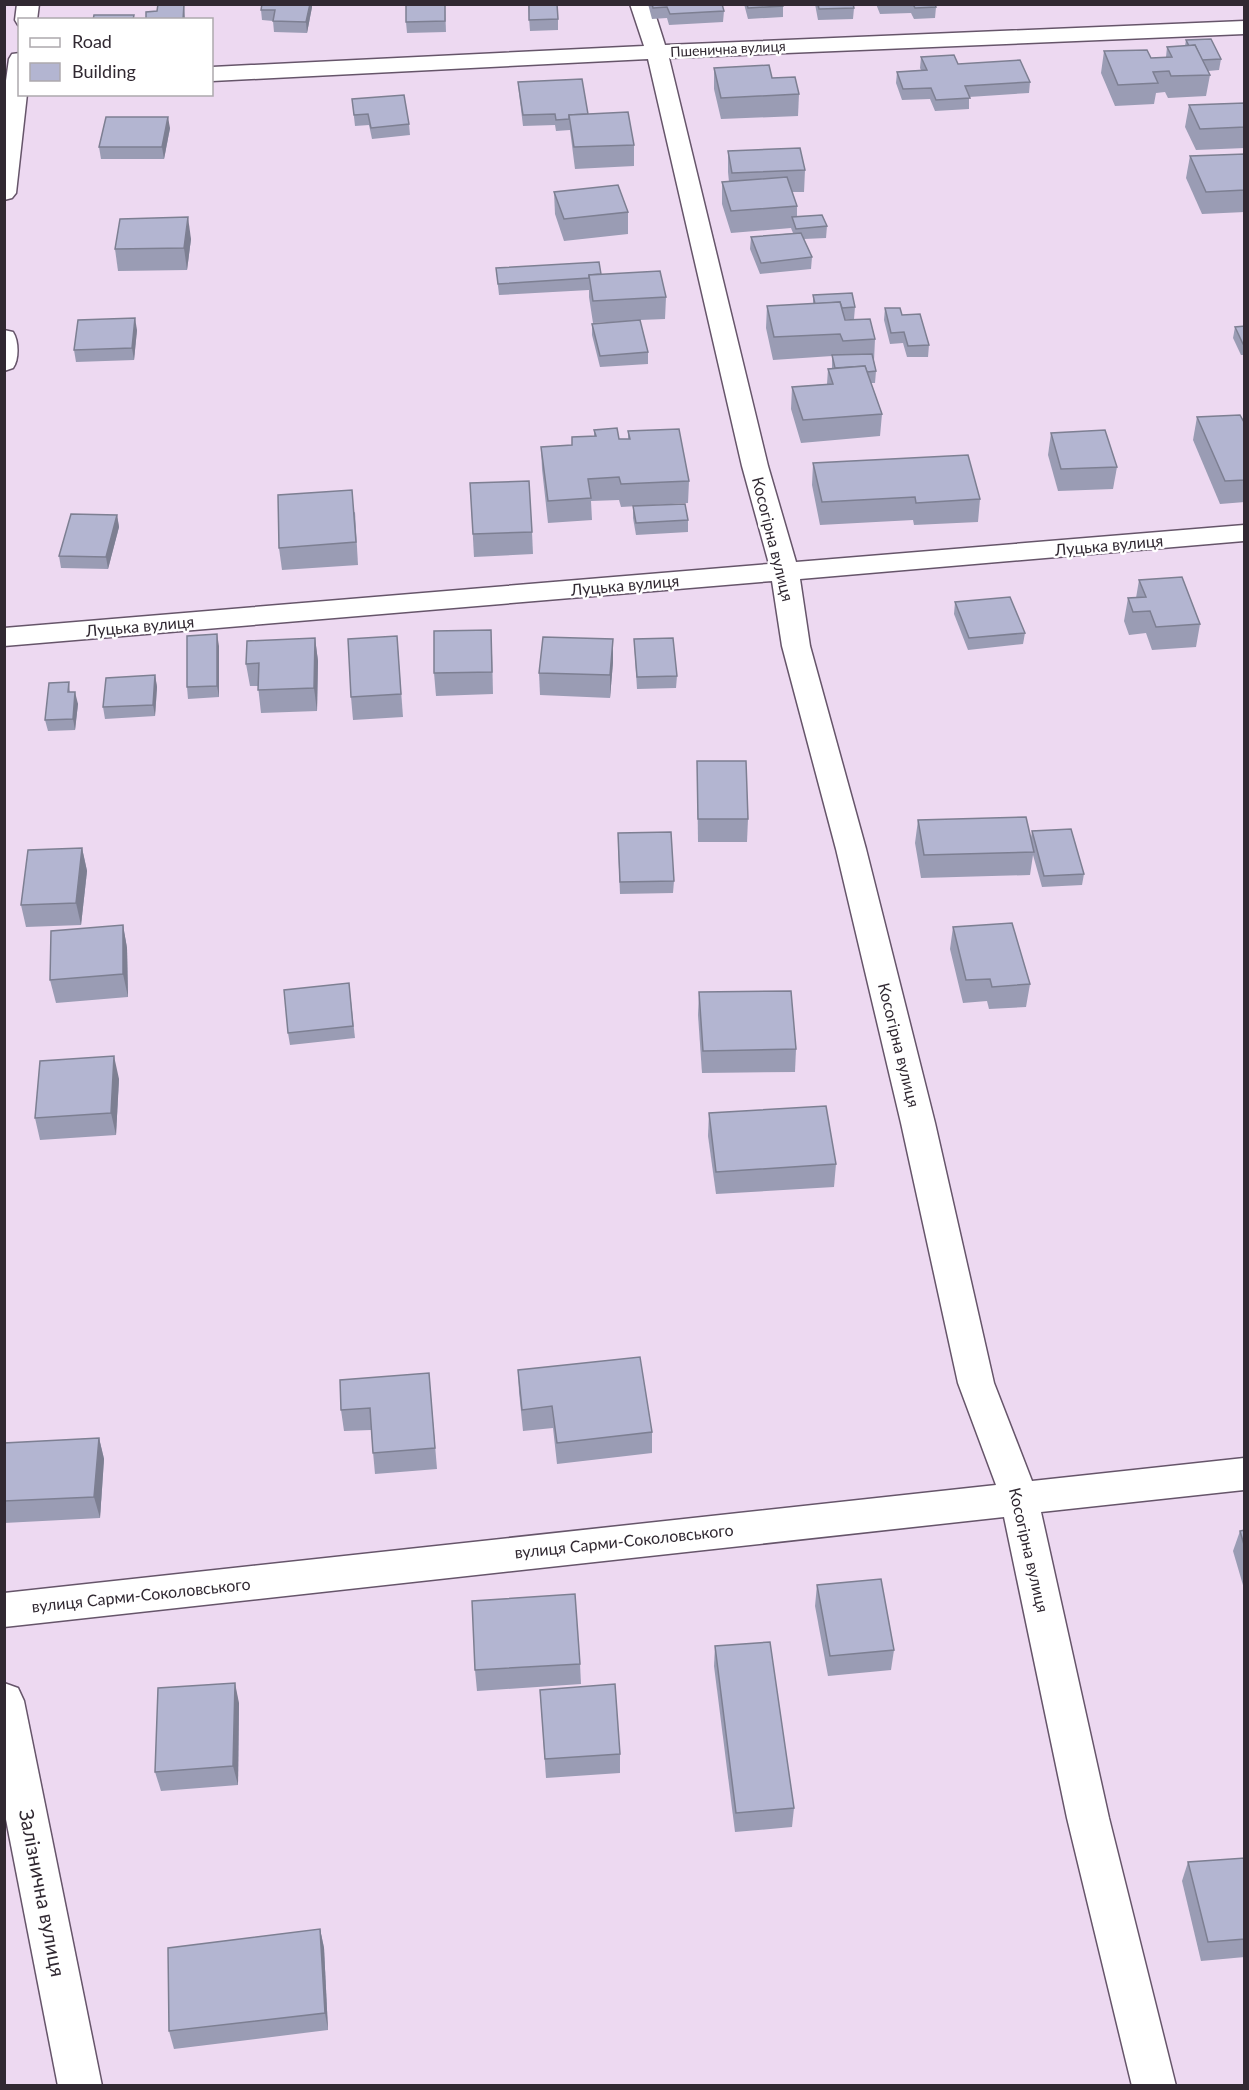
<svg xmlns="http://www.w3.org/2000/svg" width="1249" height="2090" font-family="Lato,sans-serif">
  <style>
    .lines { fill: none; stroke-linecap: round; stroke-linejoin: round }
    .street-casing { stroke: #66556a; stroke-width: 3 }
    .street { fill: #fff; fill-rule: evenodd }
    .wall { fill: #9a9cb4 }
    .shaded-wall { fill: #7d7f92 }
    .building { fill: #b3b5d1; stroke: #7d7f92; stroke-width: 1.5 }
    .labels { text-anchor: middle; stroke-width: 5; stroke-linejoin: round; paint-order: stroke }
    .far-street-label { font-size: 14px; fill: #312932; stroke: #fff }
    .street-label { font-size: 16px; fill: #312932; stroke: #fff }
    .near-street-label { font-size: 20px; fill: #312932; stroke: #fff }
  </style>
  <rect width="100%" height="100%" fill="#edd9f1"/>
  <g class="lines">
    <g class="street-casing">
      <g id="street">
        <path d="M17 4H39L37 20H20L18 25 15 20Z"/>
        <path d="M630 4H652L665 45 1244 21V34L669 58 768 466 796 562 1244 525V541L800 579 810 646 866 849 935 1123 994 1383 1032 1481 1244 1458V1490L1041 1512 1109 1818 1176 2086H1132L1067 1818 1004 1517 4 1627V1593L996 1485 958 1383 901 1123 836 849 782 646 772 581 4 646V628L769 564 742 466 648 59 212 81V67L644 46Z"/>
        <path d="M20 53V94H27L16 193 12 198 4 200V95L9 59 12 54Z"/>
        <path d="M4 330 13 332C19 341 19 360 13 368L4 371Z"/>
        <path d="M4 1683 18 1688 24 1701 102 2086H58L4 1809Z"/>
      </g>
    </g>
    <use href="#street" class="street"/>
  </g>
  <g class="wall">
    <path d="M445 4 446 32 407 33 406 22Z"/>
    <path d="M528 4 558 19V30L530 31Z"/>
    <path d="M648 4H722L724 11 723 22 669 25 667 18 652 19Z"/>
    <path d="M744 4H783V17L748 19Z"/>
    <path d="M815 4H853L854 8 853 19 818 20Z"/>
    <path d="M876 4H935L936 7 935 18 914 19 911 13 880 14Z"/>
    <path d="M312 7 307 33 274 32 273 21 262 20 261 10Z"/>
    <path d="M1186 40 1221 59 1219 70 1208 71 1210 75 1206 96 1168 98 1165 92 1156 93 1154 104 1115 106 1101 73 1104 51 1151 58 1166 57 1167 47 1185 46Z"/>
    <path d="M921 57 958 64 1030 82 1029 93 969 97V109L935 111 930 99 902 100 896 83 897 72 921 70 920 68Z"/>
    <path d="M714 68 772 78 799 94 798 116 721 119 714 89Z"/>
    <path d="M518 82 588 114 634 145V166L575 169 570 130 556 131 555 125 523 126 519 93Z"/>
    <path d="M352 99 409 124 410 135 372 139 369 125 355 126Z"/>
    <path d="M1245 103V148L1196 150 1185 127 1189 105Z"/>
    <path d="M170 128 164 159H101L99 147Z"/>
    <path d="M728 151 805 170 804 192H792L797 206V216L827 226 826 238 804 239 812 257 811 269 760 274 750 249 751 237 793 233 791 228 731 233 722 204V182H729L728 172Z"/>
    <path d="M1245 154V212L1202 214 1186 178 1190 156Z"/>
    <path d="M554 192 628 212V234L564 241 555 214Z"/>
    <path d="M191 239 187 270 118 271 115 249Z"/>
    <path d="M496 268 601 274 666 297 665 319 640 320 648 352V364L600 367 592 335V324L633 321 593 323 589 297V290L499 295Z"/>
    <path d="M813 295 855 307 854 319H845V320L875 339 874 361 876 371 875 383H871L882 414 880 436 801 443 791 409 792 387 827 384 828 369 832 368V356L773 360 766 328 767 306 813 304Z"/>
    <path d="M885 308 929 345 928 357H907L903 343 890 344 884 320Z"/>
    <path d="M1245 326V355H1241L1233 338 1235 327Z"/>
    <path d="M137 330 134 360 76 362 74 350Z"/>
    <path d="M1197 417 1245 424V502L1220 504 1193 440Z"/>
    <path d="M594 430 619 439H628V431L689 481 688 503 621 507 619 500 591 501 592 520 548 523 542 469 541 447 572 445V437L594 436Z"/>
    <path d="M1051 433 1117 467 1113 489 1058 491 1048 455Z"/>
    <path d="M813 463 980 499 978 522 914 525 913 520 820 525 812 485Z"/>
    <path d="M470 483 532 532 533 554 474 557Z"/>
    <path d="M633 506 688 520V532L636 535 633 518Z"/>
    <path d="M355 512 358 565 282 570 279 548Z"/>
    <path d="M117 515 119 527 108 569 61 568 59 556Z"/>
    <path d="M1139 580 1200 624 1196 647 1152 650 1146 633 1129 635 1124 621 1128 598H1136Z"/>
    <path d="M955 602 1025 633 1023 644 968 650 954 614Z"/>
    <path d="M397 636 403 717 353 720 351 697Z"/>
    <path d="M315 638 318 661 317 711 261 713 258 686H250L246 664Z"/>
    <path d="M634 639 677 676 676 688 637 689Z"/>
    <path d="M219 646V697L188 699 187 687Z"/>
    <path d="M492 653 493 694 436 696 434 673Z"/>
    <path d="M613 662 610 698 540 695 539 673Z"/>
    <path d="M155 675 157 687 155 716 105 719 103 707Z"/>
    <path d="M69 682 70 692 78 704 75 730 48 731 45 720Z"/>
    <path d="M697 761 748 819 747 842H698Z"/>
    <path d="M918 820 1031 838 1032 831 1084 874 1082 885 1042 887 1033 855 1030 875 921 878 915 843Z"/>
    <path d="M618 845 674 881 673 893 620 894Z"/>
    <path d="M82 848 87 871 81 925 26 927 21 905Z"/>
    <path d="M123 925 127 948 128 997 56 1003 50 980Z"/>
    <path d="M953 927 1030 984 1026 1007 989 1009 987 1001 963 1003 950 949Z"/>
    <path d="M349 983 355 1038 290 1045 288 1033Z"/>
    <path d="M699 992 796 1049 795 1072 702 1073 698 1015Z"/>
    <path d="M119 1079 116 1135 40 1140 35 1118Z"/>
    <path d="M709 1113 836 1164 834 1187 716 1194 708 1136Z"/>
    <path d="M518 1370 652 1432V1453L557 1464 553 1428 523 1431 519 1392Z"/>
    <path d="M429 1373 437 1469 375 1474 371 1430 344 1431 341 1410Z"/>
    <path d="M99 1438 104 1459 100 1518 4 1523V1443Z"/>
    <path d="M1245 1530V1592L1233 1551 1240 1531Z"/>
    <path d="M817 1585 894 1650 891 1670 828 1676 815 1606Z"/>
    <path d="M715 1646 794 1808 792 1827 735 1832 714 1666Z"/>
    <path d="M580 1664 581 1684 477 1691 475 1670Z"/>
    <path d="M540 1690 620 1754V1773L546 1778Z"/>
    <path d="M239 1703 238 1785 161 1791 155 1772Z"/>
    <path d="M1245 1858V1957L1201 1961 1182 1881 1188 1862Z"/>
    <path d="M320 1929 324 1948 328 2030 174 2049 169 2031Z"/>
  </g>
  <g class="shaded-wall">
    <path d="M184 4 185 20H183Z"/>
    <path d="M310 4H312V7L307 33 306 22Z"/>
    <path d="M168 117 170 128 164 159 162 147Z"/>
    <path d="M188 217 191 239 187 270 184 248Z"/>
    <path d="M135 318 137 330 134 360 132 348Z"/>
    <path d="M117 515 119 527 108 569 106 557Z"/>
    <path d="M217 634 219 646V697L217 686Z"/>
    <path d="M315 638 318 661 317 711 314 688Z"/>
    <path d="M613 639V662L610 698V675Z"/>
    <path d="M155 675 157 687 155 716 153 705Z"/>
    <path d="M75 692 78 704 75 730 73 719Z"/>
    <path d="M82 848 87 871 81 925 76 903Z"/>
    <path d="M123 925 127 948 128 997 123 974Z"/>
    <path d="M114 1056 119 1079 116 1135 111 1113Z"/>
    <path d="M99 1438 104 1459 100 1518 94 1497Z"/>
    <path d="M235 1683 239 1703 238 1785 233 1766Z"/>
    <path d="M320 1929 324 1948 328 2030 325 2013Z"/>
  </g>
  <g class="building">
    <path d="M158 4H184L183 20H146V12L157 11Z"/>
    <path d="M262 4H310L306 22 273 21 275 10H261Z"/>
    <path d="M406 4H445V21L406 22Z"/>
    <path d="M529 4H557L558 19 529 20Z"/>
    <path d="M652 4H722L724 11 670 14 667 7 653 8Z"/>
    <path d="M747 4H783V6L748 8Z"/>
    <path d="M818 4H853L854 8 819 9Z"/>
    <path d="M913 4H935L936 7 915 8Z"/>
    <path d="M94 15H134L133 20H93Z"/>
    <path d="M1211 39 1221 59 1202 60 1195 45 1189 46 1186 40Z"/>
    <path d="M1195 45 1210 75 1171 76 1169 71 1153 72 1158 83 1118 85 1104 51 1147 50 1151 58 1172 57 1167 47Z"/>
    <path d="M954 55 958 64 1020 60 1030 82 965 86 970 98 936 100 931 88 903 89 897 72 927 70 921 57Z"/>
    <path d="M769 65 772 78 795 77 799 94 721 98 714 68Z"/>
    <path d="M582 79 588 114 569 115V119L556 120 555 114 523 115 518 82Z"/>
    <path d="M404 95 409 124 371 128 368 114 354 115 352 99Z"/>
    <path d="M1245 103V127L1200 129 1189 105Z"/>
    <path d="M628 112 634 145 574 147 569 115Z"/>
    <path d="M106 117H168L162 147H99Z"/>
    <path d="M800 148 805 170 732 173 728 151Z"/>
    <path d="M1245 154V190L1206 192 1190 156Z"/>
    <path d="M787 177 797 206 731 211 722 182Z"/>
    <path d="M618 185 628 212 564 219 554 192Z"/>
    <path d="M822 215 827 226 796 229 792 217Z"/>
    <path d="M188 217 184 248 115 249 120 219Z"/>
    <path d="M801 233 812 257 761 263 751 237Z"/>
    <path d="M599 262 601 274 589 275V278L498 284 496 268Z"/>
    <path d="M660 271 666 297 593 301 589 275Z"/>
    <path d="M852 293 855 307 842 308 840 302 815 304 813 295Z"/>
    <path d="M840 302 845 320 870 319 875 339 843 341 840 334 774 337 767 306Z"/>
    <path d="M885 308H900L902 315 920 314 929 345 908 346 904 332 891 333Z"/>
    <path d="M135 318 132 348 74 350 78 320Z"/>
    <path d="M640 320 648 352 600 356 592 324Z"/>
    <path d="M1245 326V344H1243L1235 327Z"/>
    <path d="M872 354 876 371 867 372 865 366 835 368 832 355Z"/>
    <path d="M865 366 882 414 803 420 792 387 833 384 828 369Z"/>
    <path d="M1240 415 1245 424V480L1225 481 1197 417Z"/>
    <path d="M617 428 619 439H630L628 431 679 429 689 481 621 484 619 477 588 479 591 498 548 501 541 447 572 445V437L596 436 594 430Z"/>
    <path d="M1105 430 1117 467 1061 469 1051 433Z"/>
    <path d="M968 455 980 499 916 503 915 497 822 502 813 463Z"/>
    <path d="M529 481 532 532 473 534 470 483Z"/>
    <path d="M352 490 356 542 279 548 278 495Z"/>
    <path d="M685 504 688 520 636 523 633 506Z"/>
    <path d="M71 514 117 515 106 557 59 556Z"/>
    <path d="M1182 577 1200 624 1156 627 1150 611 1133 612 1128 598 1146 597 1139 580Z"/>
    <path d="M1010 597 1025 633 969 638 955 602Z"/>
    <path d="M491 630 492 672 434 673V631Z"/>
    <path d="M217 634V686L187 687V636Z"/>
    <path d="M397 636 401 694 351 697 348 639Z"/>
    <path d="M543 637 613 639 610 675 539 673Z"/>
    <path d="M315 638 314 688 258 690 259 663 246 664 247 641Z"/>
    <path d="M673 638 677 676 637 677 634 639Z"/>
    <path d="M155 675 153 705 103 707 106 678Z"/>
    <path d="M69 682 68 692H75L73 719 45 720 49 683Z"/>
    <path d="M697 761H746L748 819H698Z"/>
    <path d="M1026 817 1034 852 924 855 918 820Z"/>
    <path d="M1071 829 1084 874 1044 876 1032 831Z"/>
    <path d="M671 832 674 881 620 882 618 833Z"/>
    <path d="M82 848 76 903 21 905 28 850Z"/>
    <path d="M1012 923 1030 984 992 987 990 979 966 980 953 927Z"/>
    <path d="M123 925V974L50 980 51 931Z"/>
    <path d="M349 983 353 1026 288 1033 284 990Z"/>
    <path d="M791 991 796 1049 703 1051 699 992Z"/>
    <path d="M114 1056 111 1113 35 1118 40 1061Z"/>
    <path d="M826 1106 836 1164 716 1172 709 1113Z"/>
    <path d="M640 1357 652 1432 557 1443 552 1406 522 1410 518 1370Z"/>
    <path d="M429 1373 435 1448 373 1453 370 1408 341 1410 340 1380Z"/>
    <path d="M99 1438 94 1497 4 1501V1443Z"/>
    <path d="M1245 1530V1548L1240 1531Z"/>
    <path d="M881 1579 894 1650 830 1656 817 1585Z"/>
    <path d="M575 1594 580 1664 475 1670 472 1601Z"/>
    <path d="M770 1642 794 1808 736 1813 715 1646Z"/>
    <path d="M235 1683 233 1766 155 1772 158 1688Z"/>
    <path d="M615 1684 620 1754 545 1759 540 1690Z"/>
    <path d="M1245 1858V1939L1208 1942 1188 1862Z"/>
    <path d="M320 1929 325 2013 169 2031 168 1948Z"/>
  </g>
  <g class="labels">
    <g class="far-street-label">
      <text transform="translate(728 49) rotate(-3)" y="5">Пшенична вулиця</text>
    </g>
    <g class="street-label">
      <text transform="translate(773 539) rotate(76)" y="6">Косогірна вулиця</text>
      <text transform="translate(1109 545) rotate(-5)" y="6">Луцька вулиця</text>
      <text transform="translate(625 585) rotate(-5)" y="6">Луцька вулиця</text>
      <text transform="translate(140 626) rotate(-5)" y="6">Луцька вулиця</text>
      <text transform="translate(899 1045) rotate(76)" y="6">Косогірна вулиця</text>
      <text transform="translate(624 1541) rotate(-6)" y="6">вулиця Сарми-Соколовського</text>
      <text transform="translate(1029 1550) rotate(77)" y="6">Косогірна вулиця</text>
      <text transform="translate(141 1595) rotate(-6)" y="6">вулиця Сарми-Соколовського</text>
    </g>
    <g class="near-street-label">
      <text transform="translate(42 1893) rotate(79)" y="7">Залізнична вулиця</text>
    </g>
  </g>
  <rect width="1249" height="2090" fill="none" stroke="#312932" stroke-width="12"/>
  <rect x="18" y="18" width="195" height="78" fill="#ffffff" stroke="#ada9ad" stroke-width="1.5"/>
  <rect x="30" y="38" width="30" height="9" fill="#ffffff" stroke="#ada9ad" stroke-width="1.5"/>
  <text x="72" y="48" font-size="18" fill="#312932">Road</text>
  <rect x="30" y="63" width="30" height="18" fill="#b3b5d1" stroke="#ada9ad" stroke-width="1.5"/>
  <text x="72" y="78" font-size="18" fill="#312932">Building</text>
</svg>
